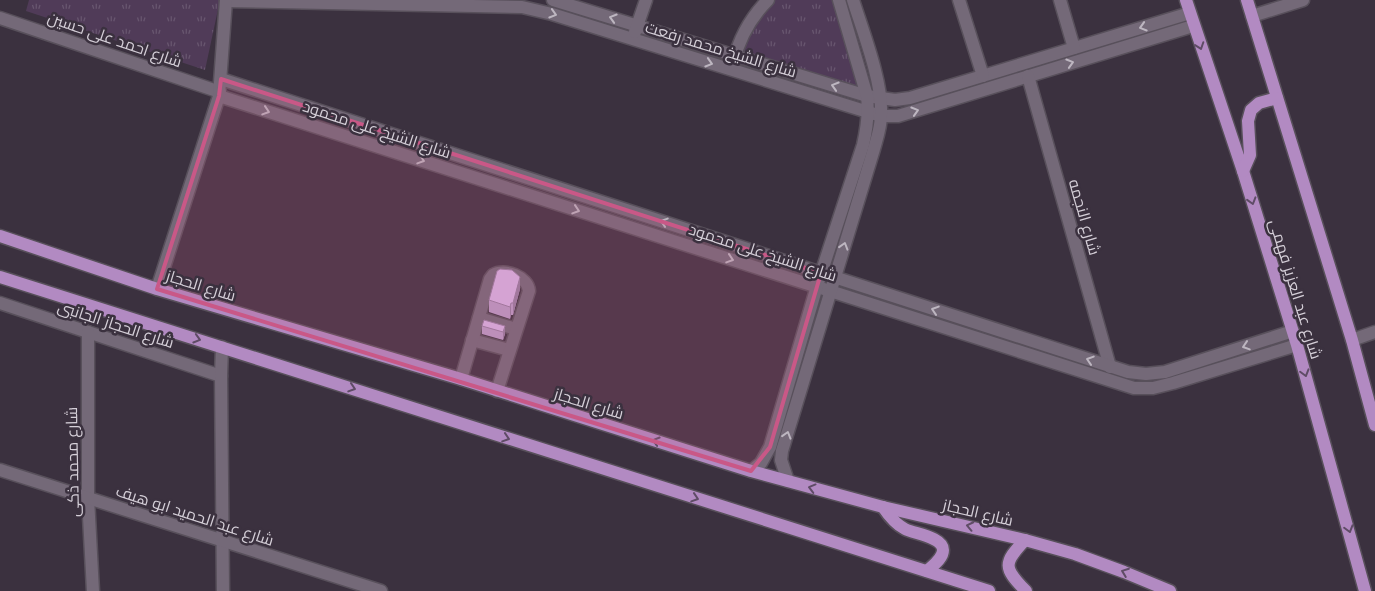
<svg xmlns="http://www.w3.org/2000/svg" width="1375" height="591" font-family="'Space Grotesk',Cairo,sans-serif">
  <style>
    .park { fill: url(#park-tufts) }
    .lines { fill: none; stroke-linecap: round; stroke-linejoin: round }
    .minor-casing { stroke: #58505b; stroke-width: 15 }
    .major-casing { stroke: #58505b; stroke-width: 15 }
    .minor { stroke: #746978; stroke-width: 12 }
    .major { stroke: #b28ac2; stroke-width: 12 }
    .wall { fill: #bb9dc7 }
    .shaded-wall { fill: #987fa2 }
    .building { fill: #d9b6e7; stroke: #987fa2 }
    .oneway { stroke: #bdb6c0 }
    .oneway2 { stroke: #5f4c66 }
    .marked { fill: #c95887; fill-opacity: 0.2; stroke: #c95887; stroke-width: 4; stroke-linejoin: round }
    .labels { text-anchor: middle; stroke-width: 5; stroke-linejoin: round; paint-order: stroke }
    .street-label { font-size: 16px; fill: #d5cfd8; stroke: #3b313f }
  </style>
  <defs>
    <pattern id="park-tufts" width="24" height="20" patternUnits="userSpaceOnUse" patternTransform="scale(1.25)"><rect width="24" height="20" fill="#503b58"/><path d="M3 7l-1-3M5 7V3M7 7l1-3M15 17l-1-3M17 17v-4M19 17l1-3" fill="none" stroke="#68566f"/></pattern>
  </defs>
  <rect width="100%" height="100%" fill="#3b313f"/>
  <g class="park">
    <path d="M29 0H220L205 70 26 11Z"/>
    <path d="M768 0H839L867 96 735 56Z"/>
  </g>
  <g class="lines">
    <g class="minor-casing">
      <g id="minor">
        <path d="M553 0 867 96 895 100 910 98 1190 13"/>
        <path d="M959 0 983 76"/>
        <path d="M1060 0 1074 48"/>
        <path d="M226 1 522 7 552 14 881 116H898L1193 26"/>
        <path d="M1252 16 1303 0"/>
        <path d="M0 18 220 92"/>
        <path d="M635 32 646 0"/>
        <path d="M733 63C739 39 751 17 768 0"/>
        <path d="M1028 76 1110 367"/>
        <path d="M221 79 1128 372 1146 374 1165 372 1293 331"/>
        <path d="M219 96 1134 388H1153L1173 383 1297 345"/>
        <path d="M157 289 219 96 226 0"/>
        <path d="M0 303 221 376"/>
        <path d="M479 318 516 329"/>
        <path d="M88 332V498L93 591"/>
        <path d="M472 340 509 350"/>
        <path d="M1352 340 1375 332"/>
        <path d="M222 347 221 376 223 591"/>
        <path d="M461 379 490 279 493 275C505 268 528 277 529 291L497 391"/>
        <path d="M0 470 381 591"/>
        <path d="M751 471 761 463 770 447 817 286 863 145C867 128 869 114 867 96L839 0"/>
        <path d="M788 481 781 460 782 451 874 149C877 138 881 127 881 115 883 83 863 32 853 0"/>
      </g>
    </g>
    <g class="major-casing">
      <g id="major">
        <path d="M1186 0 1243 171 1297 345 1365 591"/>
        <path d="M1247 0 1352 340 1375 425"/>
        <path d="M1243 171 1250 155 1248 121 1251 110 1259 103 1277 98"/>
        <path d="M0 236 157 289 461 379 751 471 883 507 1025 540 1075 554 1124 572 1170 591"/>
        <path d="M0 277 989 591"/>
        <path d="M883 507C889 516 895 524 905 529 915 534 943 537 943 550 943 559 932 566 927 571"/>
        <path d="M1025 540C1003 563 1003 568 1026 591"/>
      </g>
    </g>
    <use href="#minor" class="minor"/>
    <use href="#major" class="major"/>
  </g>
  <g class="wall">
    <path d="M520 289 513 315H511L510 319 489 312V300Z"/>
    <path d="M482 326H505V334L503 340 482 334Z"/>
  </g>
  <g class="shaded-wall">
    <path d="M520 277V289L513 315V303Z"/>
    <path d="M511 303V315L510 319V307Z"/>
    <path d="M505 326V334L503 340V332Z"/>
  </g>
  <g class="building">
    <path d="M500 269 512 270 520 277 513 303H511L510 307 489 300 497 271Z"/>
    <path d="M484 320 505 326 503 332 482 326Z"/>
  </g>
  <defs><path id="oneway-chevron" d="M-2-3.5L2.5 0L-2 3.5" fill="none" stroke-width="1.6" stroke-linecap="round" stroke-linejoin="round" transform="scale(1.25)"/></defs>
  <g class="oneway">
    <use href="#oneway-chevron" transform="translate(553 14) rotate(17)"/>
    <use href="#oneway-chevron" transform="translate(613 18) rotate(-163)"/>
    <use href="#oneway-chevron" transform="translate(1143 27) rotate(163)"/>
    <use href="#oneway-chevron" transform="translate(709 63) rotate(17)"/>
    <use href="#oneway-chevron" transform="translate(1070 63) rotate(-17)"/>
    <use href="#oneway-chevron" transform="translate(835 86) rotate(-163)"/>
    <use href="#oneway-chevron" transform="translate(266 111) rotate(18)"/>
    <use href="#oneway-chevron" transform="translate(915 111) rotate(-17)"/>
    <use href="#oneway-chevron" transform="translate(421 160) rotate(18)"/>
    <use href="#oneway-chevron" transform="translate(576 210) rotate(18)"/>
    <use href="#oneway-chevron" transform="translate(664 222) rotate(-162)"/>
    <use href="#oneway-chevron" transform="translate(844 246) rotate(-73)"/>
    <use href="#oneway-chevron" transform="translate(730 259) rotate(18)"/>
    <use href="#oneway-chevron" transform="translate(935 310) rotate(-162)"/>
    <use href="#oneway-chevron" transform="translate(1246 346) rotate(162)"/>
    <use href="#oneway-chevron" transform="translate(1090 360) rotate(-162)"/>
    <use href="#oneway-chevron" transform="translate(787 435) rotate(-73)"/>
  </g>
  <g class="oneway2">
    <use href="#oneway-chevron" transform="translate(1200 46) rotate(71)"/>
    <use href="#oneway-chevron" transform="translate(1252 201) rotate(73)"/>
    <use href="#oneway-chevron" transform="translate(197 339) rotate(17)"/>
    <use href="#oneway-chevron" transform="translate(1305 373) rotate(74)"/>
    <use href="#oneway-chevron" transform="translate(352 388) rotate(18)"/>
    <use href="#oneway-chevron" transform="translate(506 438) rotate(18)"/>
    <use href="#oneway-chevron" transform="translate(656 441) rotate(-163)"/>
    <use href="#oneway-chevron" transform="translate(812 488) rotate(-165)"/>
    <use href="#oneway-chevron" transform="translate(695 498) rotate(18)"/>
    <use href="#oneway-chevron" transform="translate(970 526) rotate(-168)"/>
    <use href="#oneway-chevron" transform="translate(1349 529) rotate(74)"/>
    <use href="#oneway-chevron" transform="translate(1125 572) rotate(-159)"/>
  </g>
  <path class="marked" d="M221 79 821 273 770 447 751 471 157 289 219 96Z"/>
  <g class="labels">
    <g class="street-label">
      <text transform="translate(115 39) rotate(19)" y="6">شارع احمد على حسين</text>
      <text transform="translate(721 49) rotate(17)" y="6">شارع الشيخ محمد رفعت</text>
      <text transform="translate(377 129) rotate(18)" y="6">شارع الشيخ على محمود</text>
      <text transform="translate(1085 217) rotate(74)" y="6">شارع النجمه</text>
      <text transform="translate(763 252) rotate(18)" y="6">شارع الشيخ على محمود</text>
      <text transform="translate(201 285) rotate(17)" y="6">شارع الحجاز</text>
      <text transform="translate(1296 289) rotate(73)" y="6">شارع عبد العزيز فهمى</text>
      <text transform="translate(116 324) rotate(18)" y="6">شارع الحجاز الجانبى</text>
      <text transform="translate(589 403) rotate(17)" y="6">شارع الحجاز</text>
      <text transform="translate(72 462) rotate(-91)" y="6">شارع محمد ذكى</text>
      <text transform="translate(978 512) rotate(13)" y="6">شارع الحجاز</text>
      <text transform="translate(195 515) rotate(18)" y="6">شارع عبد الحميد ابو هيف</text>
    </g>
  </g>
</svg>
